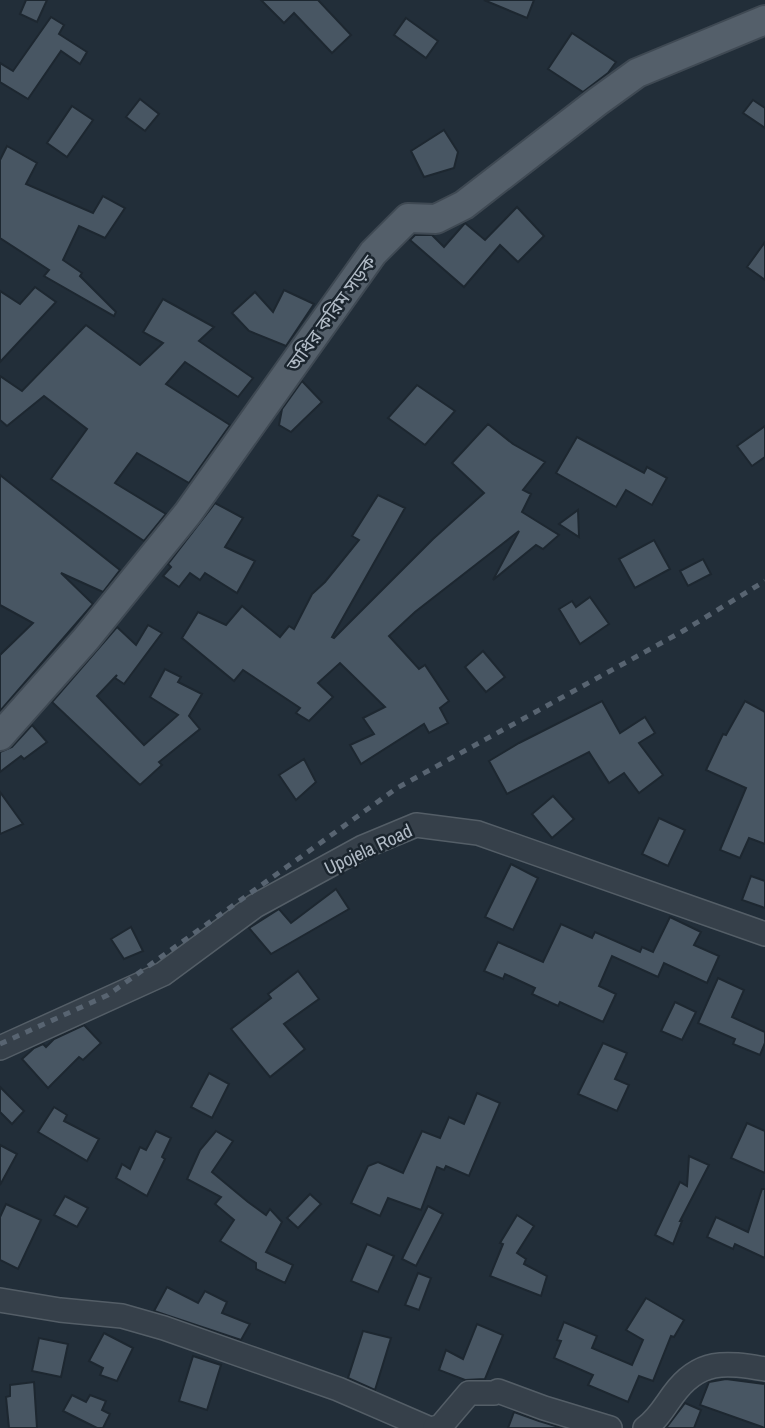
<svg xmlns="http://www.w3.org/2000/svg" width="765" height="1428" font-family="'Archivo Narrow','Noto Sans Bengali',sans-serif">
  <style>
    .building { fill: #485663; stroke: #1d2730; stroke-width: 2 }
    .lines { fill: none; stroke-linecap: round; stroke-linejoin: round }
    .minor-casing { stroke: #545e67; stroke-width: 26 }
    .major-casing { stroke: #3f4953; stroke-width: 32 }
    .minor { stroke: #36404a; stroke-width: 23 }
    .major { stroke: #545f6a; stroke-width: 28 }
    .rail { stroke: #586471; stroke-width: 5; stroke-dasharray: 7 7; stroke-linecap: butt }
    .labels { text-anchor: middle; stroke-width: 5; stroke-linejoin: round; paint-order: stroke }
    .street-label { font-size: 19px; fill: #b1bbc6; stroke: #1b252e }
  </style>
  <rect width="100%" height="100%" fill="#222e39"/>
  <g class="building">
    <path d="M26 0H47L37 22 20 14Z"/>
    <path d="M261 0H318L351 35 332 53 294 13 284 23Z"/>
    <path d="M484 0H534L527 18Z"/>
    <path d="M51 17 64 25 59 34 87 52 80 64 61 51 28 99 0 82V63L13 71Z"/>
    <path d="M406 18 438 41 426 58 394 35Z"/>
    <path d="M572 33 616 62 608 73 583 92 548 69Z"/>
    <path d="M140 99 159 114 145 131 126 117Z"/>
    <path d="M753 100 765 108V128L743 113Z"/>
    <path d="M72 106 93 120 67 157 47 143Z"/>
    <path d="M444 130 458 152 454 168 424 177 411 151Z"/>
    <path d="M7 146 37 163 26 184 93 213 103 196 125 208 105 238 79 226 63 260 82 273 80 276 116 312 114 316 44 276 49 270 0 238V160Z"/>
    <path d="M517 207 544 236 518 262 500 245 464 287 410 240 415 235H432L444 247 465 223 485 240Z"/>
    <path d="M765 242V280L747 267Z"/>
    <path d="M35 287 56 302 0 362V291L20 304Z"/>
    <path d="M284 290 314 304 286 346 249 331 232 313 255 292 273 312Z"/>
    <path d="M163 299 214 327 199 341 253 378 238 397 185 362 166 384 230 425 189 483 137 453 115 483 166 514 144 541 51 479 87 429 44 396 7 426 0 420V376L22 391 86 325 140 365 163 343 143 332Z"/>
    <path d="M302 381 322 402 291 432 279 425 282 409Z"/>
    <path d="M417 385 455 411 425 445 388 418Z"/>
    <path d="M488 424 513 444 545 462 523 490 531 494 522 512 559 535 543 549 536 545 493 580 519 531 415 612 389 636 419 669 425 665 449 701 440 708 448 723 429 733 424 724 361 764 350 745 374 734 363 718 385 707 340 663 318 683 333 697 309 721 296 713 300 708 243 670 234 681 182 638 198 612 226 625 242 606 280 637 289 626 294 629 312 594 325 582 359 540 352 536 378 495 405 508 332 637 334 638 433 539 484 493 452 463Z"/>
    <path d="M765 426V457L752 466 737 446Z"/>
    <path d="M577 437 644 473 647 467 667 478 652 505 626 490 616 507 556 473Z"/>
    <path d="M0 475 120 570 103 592 61 573 93 604 0 711V655L33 623 0 605Z"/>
    <path d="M215 503 243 518 225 547 255 561 237 593 205 573 200 580 190 573 179 587 163 576 171 567 168 564Z"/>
    <path d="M578 510 579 537 559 524Z"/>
    <path d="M654 540 670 569 635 588 619 559Z"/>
    <path d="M703 559 711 574 688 586 680 571Z"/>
    <path d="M590 597 609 624 580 644 559 609 572 601 576 607Z"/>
    <path d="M148 625 162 633 124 684 115 678 117 675 97 696 144 745 178 715 150 697 165 669 181 677 178 682 202 694 189 716 200 729 159 762 162 765 140 785 52 702 117 627 136 645Z"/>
    <path d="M483 651 505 677 486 692 465 667Z"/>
    <path d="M602 701 620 733 645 717 655 733 639 743 663 775 639 793 624 773 609 783 589 752 507 794 489 761 519 743Z"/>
    <path d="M745 701 765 712V844L749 838 740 858 720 850 746 788 706 770 723 734 726 735Z"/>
    <path d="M32 725 47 742 24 759 21 756 0 772V752L12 747Z"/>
    <path d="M304 759 316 782 296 800 279 775Z"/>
    <path d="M0 792 23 824 0 834Z"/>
    <path d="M553 796 574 819 552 838 532 814Z"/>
    <path d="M659 818 685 830 668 866 642 854Z"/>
    <path d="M511 864 538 878 513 930 485 917Z"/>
    <path d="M751 876 765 881V908L742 900Z"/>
    <path d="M336 889 349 909 271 954 249 928 279 909 291 923Z"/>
    <path d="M670 917 701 932 694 945 719 956 707 983 664 963 658 977 612 956 599 986 616 994 603 1022 560 1002 558 1006 532 994 535 988 505 974 503 979 484 971 498 942 543 962 561 924 592 938 595 932 640 952 642 947 653 952Z"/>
    <path d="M131 927 143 951 124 959 111 939Z"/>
    <path d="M298 971 319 999 284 1024 305 1049 270 1077 231 1029 271 998 268 994Z"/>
    <path d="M718 978 744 990 732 1017 765 1032V1043L760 1055 733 1044 735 1039 698 1023Z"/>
    <path d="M675 1002 696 1012 682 1040 661 1031Z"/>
    <path d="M84 1025 101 1043 83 1060 79 1057 48 1088 22 1059 34 1048 43 1044 46 1047 54 1039Z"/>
    <path d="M603 1043 627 1053 615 1079 629 1085 617 1111 578 1094Z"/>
    <path d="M209 1073 229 1084 212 1118 191 1107Z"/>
    <path d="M0 1087 24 1111 12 1124 0 1112Z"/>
    <path d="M477 1093 500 1103 469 1176 446 1166 444 1170 437 1167 421 1210 388 1198 380 1216 351 1203 368 1166 378 1162 403 1173 422 1131 440 1138 449 1117 464 1124Z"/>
    <path d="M54 1107 67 1115 64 1121 99 1139 87 1161 38 1132Z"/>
    <path d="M747 1123 765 1131V1173L731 1158Z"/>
    <path d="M156 1131 171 1138 162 1157 165 1159 147 1196 116 1178 122 1164 130 1169 140 1147 146 1150Z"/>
    <path d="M216 1131 233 1141 212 1172 248 1202 266 1215 270 1209 282 1222 266 1252 293 1265 285 1283 256 1269V1263L220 1241 234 1220 215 1204 221 1197 187 1179 200 1150Z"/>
    <path d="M0 1145 17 1154 0 1185Z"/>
    <path d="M689 1156 709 1165 680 1221H682L673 1244 655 1235 680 1182 687 1186Z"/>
    <path d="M762 1189H765V1258L735 1244 733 1249 707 1237 716 1217 748 1232Z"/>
    <path d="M310 1194 321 1204 298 1228 287 1218Z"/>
    <path d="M65 1196 88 1208 77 1227 54 1215Z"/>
    <path d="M6 1204 41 1220 18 1269 0 1260V1217Z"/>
    <path d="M428 1206 443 1214 416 1266 402 1259Z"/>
    <path d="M517 1215 534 1226 517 1253 526 1259 524 1264 547 1276 541 1296 490 1276 503 1244 500 1243Z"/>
    <path d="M367 1244 394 1256 378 1292 351 1281Z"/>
    <path d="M418 1273 431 1278 419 1310 405 1305Z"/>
    <path d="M167 1287 198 1303 205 1291 227 1302 222 1313 250 1324 241 1340 154 1311Z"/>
    <path d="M646 1298 684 1320 674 1337 671 1336 653 1381 639 1376 628 1402 588 1385 593 1375 554 1358 561 1341 557 1340 564 1322 597 1336 592 1348 632 1365 643 1340 626 1330Z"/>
    <path d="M477 1324 503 1335 485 1379 465 1380 439 1370 446 1350 463 1359Z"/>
    <path d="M363 1331 391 1338 375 1390 348 1378Z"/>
    <path d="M104 1333 133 1348 117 1381 100 1375 103 1368 89 1361Z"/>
    <path d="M39 1338 68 1344 61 1377 32 1371Z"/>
    <path d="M193 1356 221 1365 207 1410 179 1401Z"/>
    <path d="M726 1379 765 1384V1428L700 1405 709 1382Z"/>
    <path d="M34 1382 37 1428H9L6 1397 10 1396V1385Z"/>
    <path d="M72 1395 86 1402 90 1395 106 1401 102 1410 110 1414 103 1428H97L63 1411Z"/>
    <path d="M685 1403 701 1410 694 1428H666Z"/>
    <path d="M514 1412 539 1421 562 1428H508Z"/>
  </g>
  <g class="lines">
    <g class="minor-casing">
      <g id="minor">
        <path d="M0 1048 163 974 255 906 363 847 416 825 478 833 765 934"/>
        <path d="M0 1300 60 1310 122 1316 164 1328 338 1389 428 1428"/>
        <path d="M435 1428 441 1426 469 1393H494L498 1391 544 1408 610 1428"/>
        <path d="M645 1428C657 1420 665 1406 673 1395 699 1359 725 1362 765 1369"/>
      </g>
    </g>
    <g class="major-casing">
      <path id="major" d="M0 736 86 639 188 513 373 253 408 218 436 219 464 205 597 102 637 73 765 20"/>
    </g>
    <use href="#minor" class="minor"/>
    <use href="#major" class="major"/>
    <path class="rail" d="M0 1044 108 995 397 788 683 631 765 581"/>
  </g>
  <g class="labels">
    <g class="street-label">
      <text transform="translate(331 313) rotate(-54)" y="7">অধির করিম সড়ক</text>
      <text transform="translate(368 849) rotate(-25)" y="7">Upojela Road</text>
    </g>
  </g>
</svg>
